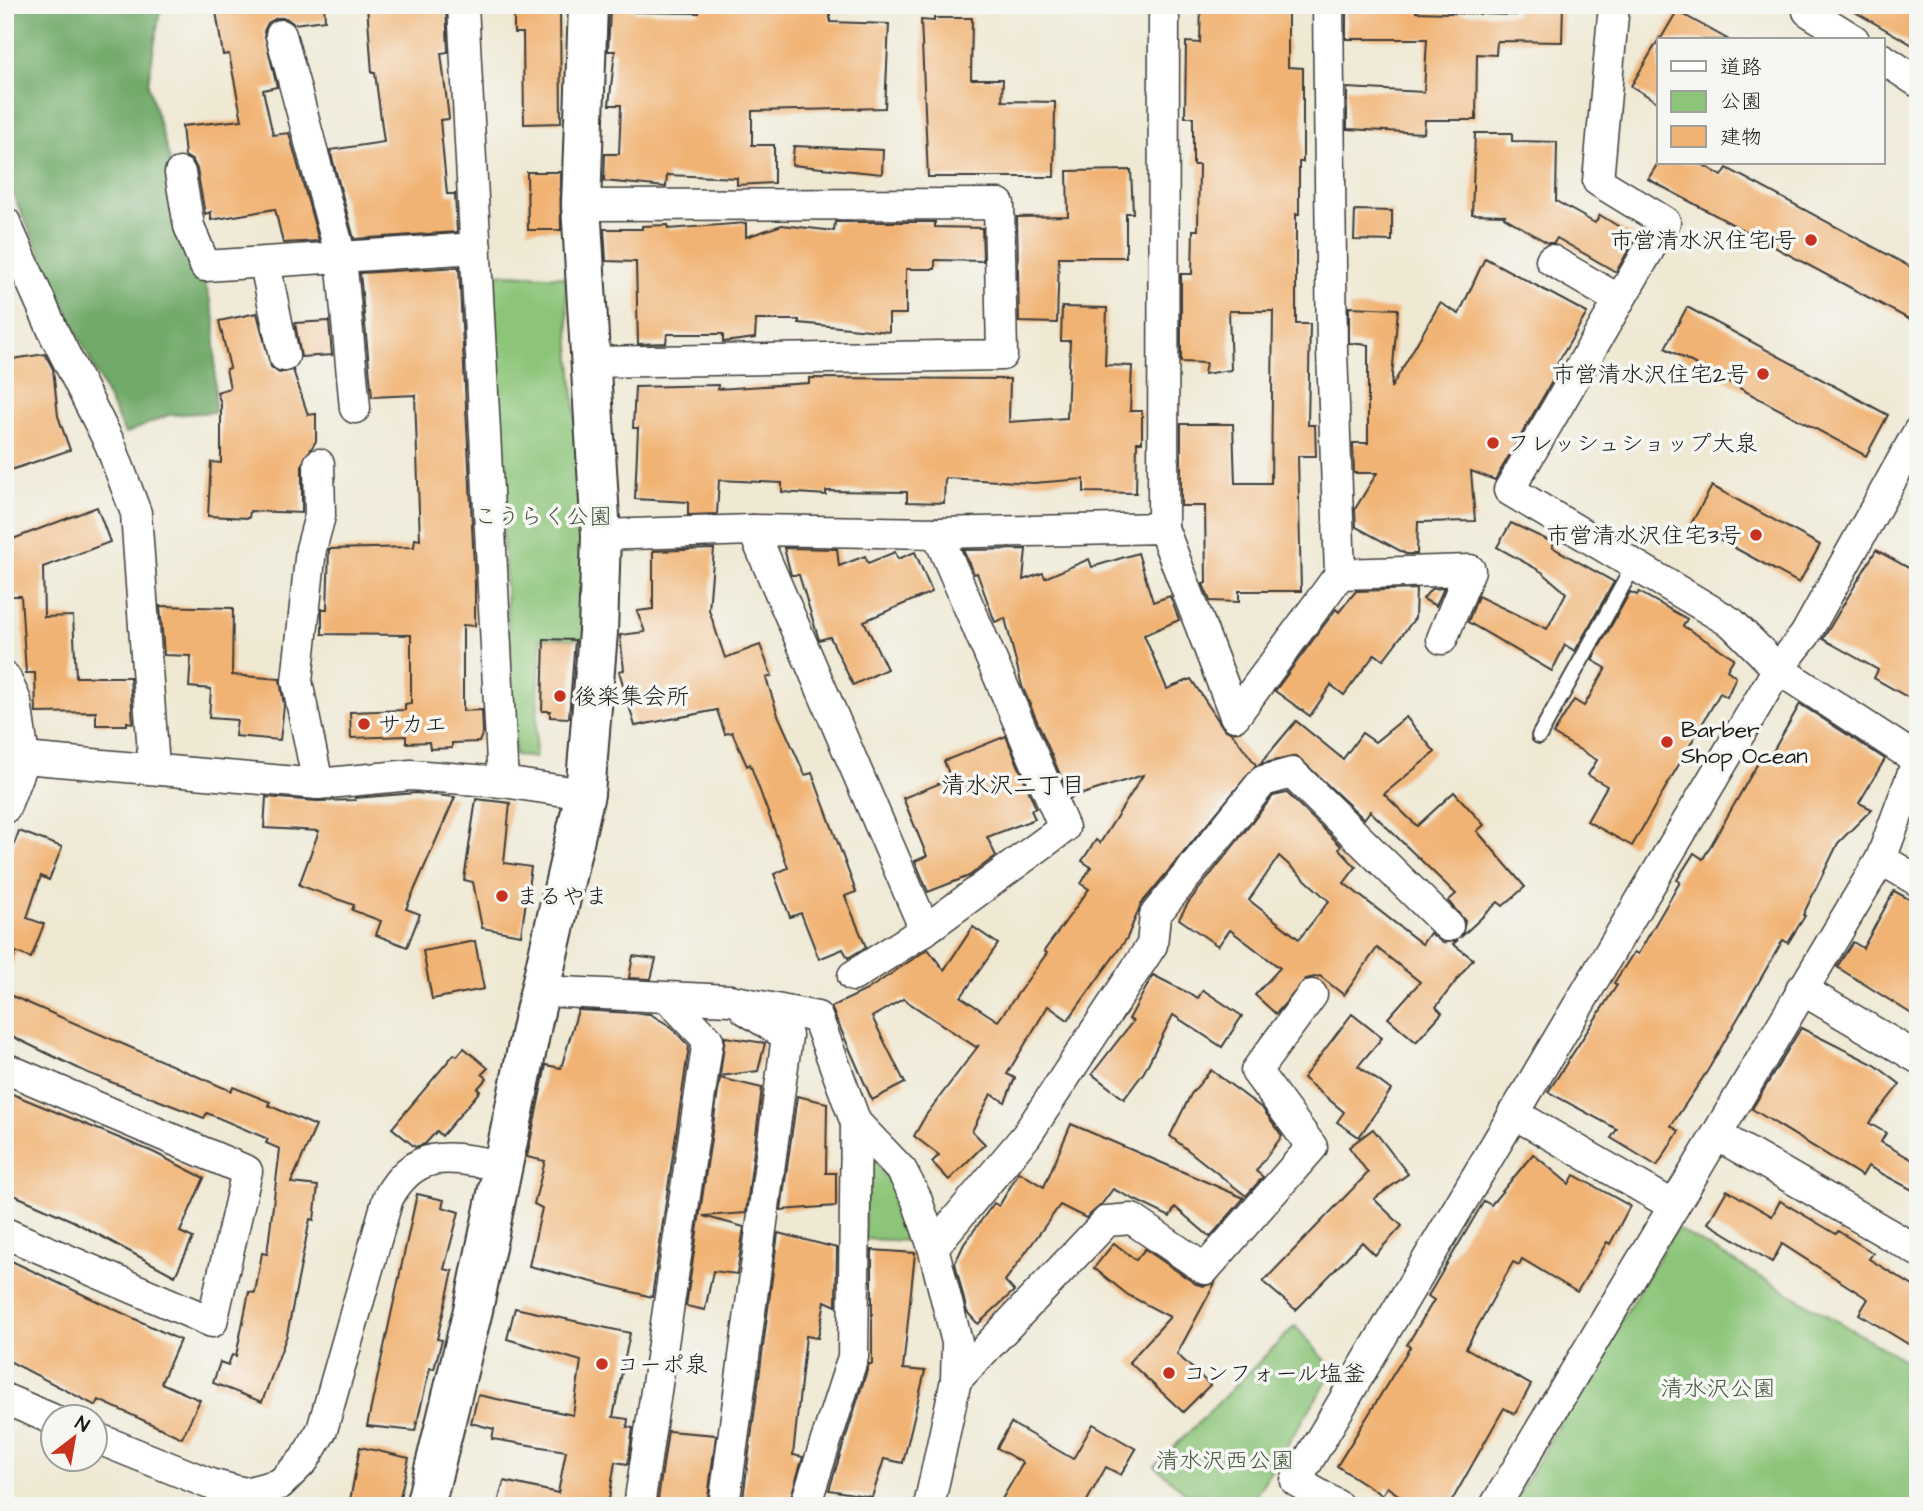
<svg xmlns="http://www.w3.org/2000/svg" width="1923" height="1511" font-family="'Architects Daughter','Klee One',sans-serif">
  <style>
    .green { fill: #8cc579; stroke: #54704a; stroke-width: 2 }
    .forest { fill: #71aa69; stroke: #466342; stroke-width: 2 }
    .building { fill: #f1b373; fill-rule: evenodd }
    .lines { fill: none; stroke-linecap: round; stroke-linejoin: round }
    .lane-casing { stroke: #3c3b38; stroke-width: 18 }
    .street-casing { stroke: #3c3b38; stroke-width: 33 }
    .secondary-casing { stroke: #3c3b38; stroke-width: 42 }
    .lane { stroke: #fff; stroke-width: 14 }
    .street { stroke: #fff; stroke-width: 30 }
    .secondary { stroke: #fff; stroke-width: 38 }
    .poi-dot { fill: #c8321e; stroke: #f6f6f2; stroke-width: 2.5 }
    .labels { text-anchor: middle; stroke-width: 7; stroke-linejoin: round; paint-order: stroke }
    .poi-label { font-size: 23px; fill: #1c1c1c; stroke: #f6f6f2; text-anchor: start }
    .park-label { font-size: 23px; fill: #43573d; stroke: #f6f6f2 }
    .neighbourhood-label { font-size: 24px; fill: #1c1c1c; stroke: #f6f6f2 }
  </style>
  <rect width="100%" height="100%" fill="#f6f6f2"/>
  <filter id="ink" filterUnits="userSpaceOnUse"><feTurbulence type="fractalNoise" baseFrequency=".0143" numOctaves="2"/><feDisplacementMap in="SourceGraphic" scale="14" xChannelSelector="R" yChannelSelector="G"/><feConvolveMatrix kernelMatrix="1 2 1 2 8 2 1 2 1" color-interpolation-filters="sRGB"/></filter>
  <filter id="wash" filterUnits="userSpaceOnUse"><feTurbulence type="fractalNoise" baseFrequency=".00686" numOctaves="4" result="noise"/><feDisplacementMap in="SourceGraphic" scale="28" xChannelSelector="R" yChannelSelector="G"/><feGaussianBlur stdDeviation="1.57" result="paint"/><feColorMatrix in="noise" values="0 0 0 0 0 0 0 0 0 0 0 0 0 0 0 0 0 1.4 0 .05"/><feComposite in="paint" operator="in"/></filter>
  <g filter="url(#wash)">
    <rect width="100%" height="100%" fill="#efe9d4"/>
    <g class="green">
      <path d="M489 273 565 277 584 537V640L541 638 535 758 515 755Z"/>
      <path d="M873 1157C891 1183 910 1209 915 1241L865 1239 863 1161Z"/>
      <path d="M1676 1228 1918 1368V1506H1511Z"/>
      <path d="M1295 1326 1334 1370 1249 1506H1200L1155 1466Z"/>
    </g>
    <path class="forest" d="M5 5H161L148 84 215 318V412L168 415 125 434 5 178Z"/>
    <g id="blocks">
      <g class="building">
        <path d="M215 5H324L325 20 294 24 286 18H277L268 23 264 31 277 87 263 90 273 135 289 133 319 241 283 243 275 209 211 220V212L205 214 197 169 193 161 185 156 182 126 242 120 229 54 223 55Z"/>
        <path d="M367 5H446L448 52 441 53 449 119 440 120 447 194H455L457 232 354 239 330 150 384 142 375 73H372Z"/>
        <path d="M699 5 830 8V22L889 24 885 108 752 111V145H774V183L737 185V178L667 175 666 187 604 181 605 154H619L621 105H609L615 51H608L610 9 634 8V12L699 13Z"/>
        <path d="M1201 5H1288V67L1303 68V162H1299V214H1296V324H1310L1308 425H1315L1316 456H1298L1301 591H1239V602L1210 601 1203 584 1206 583 1205 506H1181V424H1233L1235 483H1271L1273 311H1229L1231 370 1204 374 1206 363 1181 362V274H1192L1193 230H1198L1199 165H1193V117H1185L1186 42 1200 43Z"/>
        <path d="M1516 5H1563L1562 42 1497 41 1496 55 1477 54 1476 120H1425L1424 133 1347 129V88L1424 92 1427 39H1346V9H1416V12L1516 15Z"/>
        <path d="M1843 5H1918V48Z"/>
        <path d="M560 6 561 123 524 124 523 33H514V8Z"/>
        <path d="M1677 11 1729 40H1660Z"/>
        <path d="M934 18H972L971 79H1003L1002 101 1055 102 1054 177H928L921 20 934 21Z"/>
        <path d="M1659 39V103L1631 86Z"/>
        <path d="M1475 133H1512V141L1557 142 1556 201 1595 223 1600 215 1636 237 1616 272 1557 238 1554 243H1548L1504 217 1505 215 1472 214Z"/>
        <path d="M794 146 883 150 882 174 792 165Z"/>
        <path d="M1658 163H1700L1722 176 1727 168 1918 271V324L1648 179Z"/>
        <path d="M1131 170 1133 213H1126V257H1059L1057 323 1019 322 1017 217 1068 216 1067 171Z"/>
        <path d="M527 172H560L561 230H528Z"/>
        <path d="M1355 210 1392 211V241L1354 240Z"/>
        <path d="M835 222H935V227L982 228 983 261 935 260V269H906V314H889V332L799 323V320H756L755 338 723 342V334H667L666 343 638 344 636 262 606 261 604 229H642V226L668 225V229L746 223V237L782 225 834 231Z"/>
        <path d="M1485 258 1587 313 1557 364 1561 366 1495 480 1471 471 1475 521 1418 522 1417 554H1406L1356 527 1355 509 1377 473H1354L1353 443H1368V345L1349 343V307L1398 309 1391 388 1440 303 1459 314Z"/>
        <path d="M459 267 475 585V626L463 625V711L482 710 483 732 479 742 452 743V748L430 749 429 742 406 743V736L351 738 350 712 405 710V704L411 703V635L322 634V609H327L329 549 414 547 415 539 420 540 415 395 372 397 360 273Z"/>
        <path d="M1062 307 1107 308 1105 365 1132 366 1130 411H1142V442H1137L1136 493 1084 492V479L1033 483 945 478 944 503 907 502V492L826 491V495L782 492V483L719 480 717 514 688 515V502L635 499 638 428H633L635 387 718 385V389L809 383V378L1010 379 1009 422 1067 418 1070 341H1061Z"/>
        <path d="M1687 307 1888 415 1866 456 1665 348Z"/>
        <path d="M257 313 271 367 279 373 293 370 308 415 316 414V441L302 464V513L250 511 249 518 208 516 211 462 221 463V404L217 392 230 388 226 369 230 368 219 321Z"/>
        <path d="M329 321 332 355 301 357 295 323Z"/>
        <path d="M45 354 53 369 58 416 70 450 5 472V360Z"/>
        <path d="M1712 486 1820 545 1799 583 1691 524Z"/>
        <path d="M97 507 110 542 43 567 44 617 73 616 76 677H130L133 723 127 722V725H96V712L36 713 35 673H26L21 596H5V542Z"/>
        <path d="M1511 523 1554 543 1552 547 1614 582 1575 651 1565 645 1552 671 1468 622 1478 596 1547 629 1566 593 1542 572 1497 547Z"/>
        <path d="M784 548 837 549 839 566 865 556 868 563 895 552 898 559 915 552 932 592 864 621 887 669 853 685 830 637 819 640 799 575H791Z"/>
        <path d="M714 549 709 610 725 658 760 645 772 676 766 678 778 715 805 775 812 773 856 892 845 896 866 947 848 958 843 949 819 959 801 913 790 917 774 874 788 868 777 837 750 764 747 766 732 732 725 734 717 710 635 726 619 671 624 670 620 635 645 632 637 611 653 609V551Z"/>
        <path d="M1026 549 1023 580 1043 573 1045 578 1089 559 1092 567 1138 553 1153 602 1170 596 1179 620 1144 635 1167 689 1191 679 1224 729 1232 733 1256 765 1141 904 1127 938 1068 1020 1048 1006 1007 1074 1015 1078 1005 1102 991 1094 972 1131 985 1144 949 1180 932 1162 939 1155 914 1136 926 1115 979 1045 976 1047 903 999 872 1017 905 1083 872 1100 831 1007 867 990 928 949 944 970 973 927 998 944 961 997 998 1021 1047 953 1044 951 1089 889 1081 884 1091 867 1082 861 1096 840 1100 843 1143 775 1070 798 1022 686 1005 618 995 622 977 573 974 574 963 550Z"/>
        <path d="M1876 550 1918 573V703L1874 678 1878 670 1823 639Z"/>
        <path d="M1444 588 1436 606 1423 599 1431 589Z"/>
        <path d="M1416 589 1415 618 1383 660 1375 654 1344 695 1331 685 1310 716 1275 691 1336 609 1339 612 1356 591Z"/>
        <path d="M1630 592 1637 595 1639 592 1687 619 1683 626 1734 658 1727 670 1736 677 1727 697 1720 693 1632 846 1587 821 1607 786 1588 775 1597 760 1553 734 1574 700 1584 706 1606 668 1592 660Z"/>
        <path d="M160 606 233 608 232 675 280 679 284 706 280 740 235 736 237 720 209 718 211 689 189 687 191 656 164 655Z"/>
        <path d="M544 639 575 640 569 718 550 717V711H542Z"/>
        <path d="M1800 704 1885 759 1859 803 1872 809 1838 843 1803 915 1805 916 1788 943 1783 940 1708 1070 1671 1126 1679 1131 1657 1166 1611 1138 1617 1129 1548 1092 1617 985 1614 983 1634 952 1638 954 1680 882 1677 880 1694 853 1703 859 1762 756 1768 760Z"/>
        <path d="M1406 717 1435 752 1384 794 1417 826 1454 792 1484 825 1477 831 1525 887 1503 906 1498 902 1462 936 1465 921 1448 901 1456 894 1370 811 1364 819 1297 756 1260 764 1296 721 1343 759 1362 733 1375 742Z"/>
        <path d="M1006 736 1036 808 1031 810 1035 819 987 837 996 856 969 876 928 892 915 861 927 856 903 798 951 779 944 761Z"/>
        <path d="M416 793 455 797 406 909 420 914 407 947 376 935 381 921 352 910 354 905 299 885 319 831 264 828 266 797 317 801 355 800V798Z"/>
        <path d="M1287 793 1341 846 1339 849 1356 867 1344 883 1422 944 1430 933 1443 943 1458 940 1453 944 1473 959 1436 1007 1442 1013 1416 1042 1388 1018 1420 982 1377 948 1344 995 1320 976 1306 979 1276 1014 1255 995 1280 968 1230 930 1218 946 1179 919 1188 903 1273 796ZM1279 856 1329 901 1299 939 1249 900Z"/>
        <path d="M476 799 510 803 504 863 531 867 521 935 482 928 473 882 464 880Z"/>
        <path d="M19 831 62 847 49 880 41 876 27 918 44 924 31 958 16 952 10 971 5 970V869Z"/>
        <path d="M1894 891 1918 904V1018L1837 967 1853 942 1863 948Z"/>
        <path d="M475 941 484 989 432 999 423 951Z"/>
        <path d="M633 956 656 959 651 979 629 978Z"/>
        <path d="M1153 975 1198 998 1203 990 1242 1016 1222 1047 1173 1015 1144 1072 1124 1099 1092 1074 1133 1021 1129 1019Z"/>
        <path d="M5 993 231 1091 233 1087 270 1102 268 1105 316 1126 291 1183 318 1186 314 1220 310 1219 287 1335 262 1402 213 1383 220 1362 228 1365 232 1355 236 1356 249 1292 255 1293 262 1253 267 1254 280 1149 266 1143 268 1139 207 1113 204 1118 88 1073 5 1033Z"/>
        <path d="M578 1010 650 1014 670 1026 689 1046 652 1297 529 1266 542 1208 534 1204 545 1161 527 1157 546 1065 561 1068Z"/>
        <path d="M1352 1014 1382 1038 1358 1066 1391 1090 1359 1137 1337 1122 1344 1112 1303 1078Z"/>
        <path d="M1801 1028 1875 1065 1900 1084 1869 1123 1886 1133 1881 1142 1918 1163V1193L1868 1166 1862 1176 1752 1109Z"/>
        <path d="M725 1037 765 1043 758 1071 720 1076Z"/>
        <path d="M464 1048 488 1068 482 1074 487 1078 477 1089 480 1091 442 1136 437 1131 425 1144 415 1147 392 1128 454 1054 457 1056Z"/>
        <path d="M1211 1070 1263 1109 1282 1136 1256 1171 1263 1177 1246 1196 1170 1136 1191 1094Z"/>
        <path d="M720 1078 762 1088 746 1213 703 1216 744 1227 737 1274 713 1271 705 1310 686 1306Z"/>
        <path d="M5 1091 153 1152 204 1178 180 1232 193 1238 175 1276 73 1221 5 1191Z"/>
        <path d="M797 1096 827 1103 826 1173H836V1206L781 1210Z"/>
        <path d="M1071 1124 1244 1198 1210 1237 1175 1207 1170 1217 1113 1189 1101 1205 1086 1218 1060 1205 1005 1281 1014 1291 978 1324 967 1312 955 1263 964 1244 994 1203 999 1206 1019 1172 1044 1187Z"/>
        <path d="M1373 1129 1408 1174 1374 1199 1402 1226 1375 1255 1362 1242 1296 1310 1263 1282 1368 1173 1349 1147Z"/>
        <path d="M1533 1154 1569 1184 1574 1175 1630 1206 1610 1244 1607 1242 1577 1292 1522 1259 1519 1265 1513 1262 1466 1348 1531 1385 1515 1414 1504 1408 1449 1506H1414L1387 1487 1382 1495 1337 1466 1410 1347 1407 1345 1434 1300 1428 1296 1484 1201 1491 1205Z"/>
        <path d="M1727 1190 1772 1216 1780 1201 1836 1234 1838 1231 1873 1253 1869 1259 1918 1289V1350L1859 1314 1868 1299 1782 1244 1772 1262 1708 1223Z"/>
        <path d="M417 1194 444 1200 442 1207 459 1212 444 1269 453 1271 437 1339 442 1340 434 1369 430 1368 415 1431 367 1426Z"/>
        <path d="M778 1233 837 1248 836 1306 825 1301 818 1338 806 1336 793 1455 803 1457 788 1506H742Z"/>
        <path d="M1114 1243 1136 1260 1145 1249 1196 1284 1204 1286 1215 1283 1177 1354 1210 1385 1183 1412 1129 1362 1170 1317 1128 1295 1094 1268Z"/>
        <path d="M872 1250 915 1253 903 1369 925 1371 903 1463 884 1459 872 1497 829 1490 869 1364H872Z"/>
        <path d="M5 1258 180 1340 161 1383 200 1400 182 1438 99 1400 96 1406 5 1359Z"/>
        <path d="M515 1308 630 1333 613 1417 628 1419 627 1427 633 1428 628 1464 615 1462 608 1506H497L504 1481 558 1493 566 1451 492 1439 494 1429 471 1423 478 1395 573 1415 581 1361 507 1339Z"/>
        <path d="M1011 1423 1073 1459 1093 1424 1136 1449 1121 1475 1106 1467 1084 1506H998L1023 1463 997 1448Z"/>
        <path d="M668 1431 716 1435 707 1506H657Z"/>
        <path d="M360 1447 409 1458 398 1506H349Z"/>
      </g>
    </g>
  </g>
  <g filter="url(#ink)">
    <use href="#blocks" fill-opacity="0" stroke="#3c3b38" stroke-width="2"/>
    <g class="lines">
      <g class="lane-casing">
        <path id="lane" d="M1539 736 1633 567"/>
      </g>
      <g class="street-casing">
        <g id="street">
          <path d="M463 5 503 782"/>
          <path d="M1614 5 1598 181 1665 222 1509 490 1732 623 1778 669 1918 760"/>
          <path d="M1808 11 1854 40"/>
          <path d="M281 35 341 257 476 248"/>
          <path d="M1883 59 1918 82"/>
          <path d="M180 173 189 226 205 266 341 257 355 408"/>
          <path d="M581 205 999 204 1002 355 590 362"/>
          <path d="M5 222 55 335 110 444 136 513 154 768"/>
          <path d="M1551 260 1619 300"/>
          <path d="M265 264 284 356"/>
          <path d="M1163 528 1164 5"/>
          <path d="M753 530 925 930 1064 828 937 533"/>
          <path d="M601 535 753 530 937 533 1163 528 1235 716 1340 574 1332 351 1328 5"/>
          <path d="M1340 574 1470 570 1442 639"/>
          <path d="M5 677 16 701 24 758 5 808"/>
          <path d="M24 758 318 784 411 775 503 782 585 794"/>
          <path d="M318 784 297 681 311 549 320 516 319 464"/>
          <path d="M1881 859 1918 881"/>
          <path d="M853 976 925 930"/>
          <path d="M1801 989 1918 1058"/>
          <path d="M540 991 730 1000 817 1017 856 1123 902 1171 916 1198 933 1247 957 1342 956 1380 929 1506"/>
          <path d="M5 1068 247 1171 212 1322 5 1233"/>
          <path d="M1513 1113 1674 1206"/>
          <path d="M1717 1135 1918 1251"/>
          <path d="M933 1247 1026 1136 1152 945 1155 915 1263 781 1292 773 1448 926"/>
          <path d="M956 1380 1107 1221 1132 1219 1205 1269 1312 1147 1256 1071 1312 995"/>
          <path d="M5 1399 52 1419"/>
          <path d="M94 1437 210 1484 245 1493 280 1484 304 1460 322 1430 388 1198C416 1146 452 1157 502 1166"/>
          <path d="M639 1506 708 1040 669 999"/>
          <path d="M724 1506 787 1036 745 1009"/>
          <path d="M805 1506 853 1357 856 1123"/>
          <path d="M1338 1506 1296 1481 1778 669 1805 635 1918 432"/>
          <path d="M1495 1506 1881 859 1918 759"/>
        </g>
      </g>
      <g class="secondary-casing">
        <path id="secondary" d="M425 1506 473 1310 533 1020 585 794 598 632 601 535 581 205 588 5"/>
      </g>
      <use href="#lane" class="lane"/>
      <use href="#street" class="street"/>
      <use href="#secondary" class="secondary"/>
    </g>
  </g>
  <g class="poi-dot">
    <circle cx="1811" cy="240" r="7"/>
    <circle cx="1763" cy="374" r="7"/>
    <circle cx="1493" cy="443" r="7"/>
    <circle cx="1756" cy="535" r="7"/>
    <circle cx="560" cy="696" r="7"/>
    <circle cx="364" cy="724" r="7"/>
    <circle cx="1667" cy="742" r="7"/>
    <circle cx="502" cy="896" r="7"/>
    <circle cx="602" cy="1364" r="7"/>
    <circle cx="1169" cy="1373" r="7"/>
  </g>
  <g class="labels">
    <g class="poi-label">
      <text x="1797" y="248" text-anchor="end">市営清水沢住宅1号</text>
      <text x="1749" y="382" text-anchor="end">市営清水沢住宅2号</text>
      <text x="1507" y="451">フレッシュショップ大泉</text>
      <text x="1742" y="543" text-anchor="end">市営清水沢住宅3号</text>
      <text x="574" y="704">後楽集会所</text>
      <text x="378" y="732">サカエ</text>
      <text x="1681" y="737">Barber<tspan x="1681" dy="26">Shop Ocean</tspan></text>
      <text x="516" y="904">まるやま</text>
      <text x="616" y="1372">コーポ泉</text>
      <text x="1183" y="1381">コンフォール塩釜</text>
    </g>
    <g class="park-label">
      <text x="543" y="524">こうらく公園</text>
      <text x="1718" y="1396">清水沢公園</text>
      <text x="1225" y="1468">清水沢西公園</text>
    </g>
    <g class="neighbourhood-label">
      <text x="1013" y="793">清水沢二丁目</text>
    </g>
  </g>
  <rect width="1923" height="1511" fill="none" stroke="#f6f6f2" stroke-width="28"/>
  <rect x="1657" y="38" width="228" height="126" fill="#f6f6f2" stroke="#9f9f9c" stroke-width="2"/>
  <rect x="1671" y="61" width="35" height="10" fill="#ffffff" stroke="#9f9f9c" stroke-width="2"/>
  <text x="1720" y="74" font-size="21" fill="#1c1c1c">道路</text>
  <rect x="1671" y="91" width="35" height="21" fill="#8cc579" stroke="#9f9f9c" stroke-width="2"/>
  <text x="1720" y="108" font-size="21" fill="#1c1c1c">公園</text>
  <rect x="1671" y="126" width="35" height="21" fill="#f1b373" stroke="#9f9f9c" stroke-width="2"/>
  <text x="1720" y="144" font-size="21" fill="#1c1c1c">建物</text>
  <g transform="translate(74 1438) rotate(31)"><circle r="33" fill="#f6f6f2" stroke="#9f9f9c" stroke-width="2"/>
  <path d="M0-5L12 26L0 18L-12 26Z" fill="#c8321e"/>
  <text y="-10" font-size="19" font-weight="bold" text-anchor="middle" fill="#1c1c1c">N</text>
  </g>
</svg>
